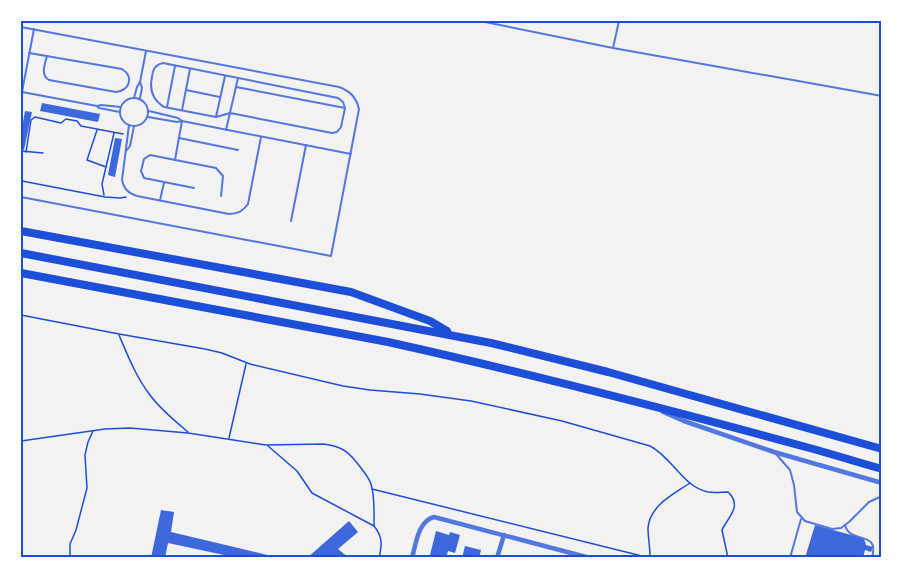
<svg xmlns="http://www.w3.org/2000/svg" width="903" height="579" font-family="'IBM Plex Serif',serif">
  <style>
    .building { fill: #3d67dc }
    .lines { fill: none; stroke-linecap: round; stroke-linejoin: round }
    .path { stroke: #1d4ed8; stroke-width: 1.5 }
    .service { stroke: #5277de; stroke-width: 2 }
    .minor { stroke: #5277de; stroke-width: 4.5 }
    .motorway { stroke: #1d4ed8; stroke-width: 8 }
    .neatline { fill: none; stroke: #1d4ed8; stroke-width: 2 }
  </style>
  <rect width="100%" height="100%" fill="#f2f2f2"/>
  <g class="building">
    <path d="M42 103 100 114 98 122 40 111Z"/>
    <path d="M25 111 32 112 24 150 21 149V133Z"/>
    <path d="M115 138 122 139 115 177 108 175Z"/>
    <path d="M161 510 174 512 171 532 280 558H238L168 543 165 558H151Z"/>
    <path d="M349 521 358 532 338 549 349 558H307Z"/>
    <path d="M815 525 862 538 864 539 866 545 873 547 871 552 865 550 863 558H805Z"/>
    <path d="M436 531 449 535 450 532 460 535 455 553 448 551 446 558 430 555Z"/>
    <path d="M465 546 481 550 479 558H462Z"/>
  </g>
  <g class="lines">
    <g class="path">
      <path d="M97 130 87 160 106 167"/>
      <path d="M21 151 43 153"/>
      <path d="M26 152 31 120 35 117 61 123 66 119 77 121 81 126 123 134"/>
      <path d="M21 180 22 181 105 197 120 198 126 197"/>
      <path d="M104 195 102 184 114 133"/>
      <path d="M21 315 119 334 205 349 222 353 250 364 343 386 370 390 420 394 471 401 562 421 650 446C672 457 683 487 708 492 715 493 722 492 728 492 743 506 728 517 722 530L728 558"/>
      <path d="M119 335C128 356 136 377 150 395 160 409 175 421 188 432"/>
      <path d="M229 438 246 364"/>
      <path d="M21 441 105 429 130 428 188 433 266 445 323 444C343 446 350 453 361 468 365 473 369 478 371 484 375 497 374 513 374 526"/>
      <path d="M268 446 297 471 312 493 374 526C383 537 382 545 379 558"/>
      <path d="M372 489 650 558"/>
      <path d="M650 557C650 547 648 537 648 528 650 505 674 494 690 483"/>
      <path d="M70 558V544L76 530 87 488 85 455 88 442 93 431"/>
    </g>
    <g class="service">
      <path d="M480 21 613 48 882 96"/>
      <path d="M21 27 339 87C350 91 356 97 359 109L331 256 21 197"/>
      <path d="M613 48 619 21"/>
      <path d="M29 53 122 69C134 77 130 90 116 92L49 80C40 75 45 64 47 56"/>
      <path d="M163 63 338 98 343 102 345 108 341 127 337 132 332 133 230 113 216 117 164 107C153 100 149 90 152 77 153 69 155 65 163 63Z"/>
      <path d="M236 87 345 108"/>
      <path d="M186 90 220 97"/>
      <path d="M22 92 97 106 99 108 120 112"/>
      <path d="M21 97 34 29"/>
      <circle cx="134" cy="112" r="14"/>
      <path d="M134 98 137 87 140 82"/>
      <path d="M140 98 142 88 140 82 146 51"/>
      <path d="M97 106 101 105 121 107"/>
      <path d="M167 107 175 66"/>
      <path d="M182 110 190 69"/>
      <path d="M149 111 178 118 182 121"/>
      <path d="M148 117 177 122 182 121 351 154"/>
      <path d="M216 117 225 76"/>
      <path d="M129 125 122 180C124 189 128 193 137 196L229 214C238 214 243 211 248 204L261 137"/>
      <path d="M226 130 238 78"/>
      <path d="M179 138 238 150"/>
      <path d="M127 150 130 146 134 126"/>
      <path d="M175 160 182 121"/>
      <path d="M194 188 144 178 141 171 144 159 150 155 216 168 223 176 221 196"/>
      <path d="M160 200 164 183"/>
      <path d="M291 221 306 145"/>
      <path d="M776 454 790 470 794 485 797 512 805 521 832 529 841 528 849 522 869 502 882 496"/>
      <path d="M845 525C850 545 880 529 872 558"/>
      <path d="M790 558 801 519"/>
    </g>
    <g class="minor">
      <path d="M663 412 684 421 774 452 882 483"/>
      <path d="M412 558C416 544 418 521 434 517L590 558"/>
      <path d="M497 558 504 535"/>
    </g>
    <g class="motorway">
      <path d="M21 231 351 292 430 321 447 331"/>
      <path d="M21 253 491 343 608 372 882 449"/>
      <path d="M21 273 388 342C532 374 675 411 817 450 838 456 860 463 882 469"/>
    </g>
  </g>
  <rect width="903" height="579" fill="none" stroke="#ffffff" stroke-width="45"/>
  <rect x="22" y="22" width="858" height="534" class="neatline"/>
</svg>
